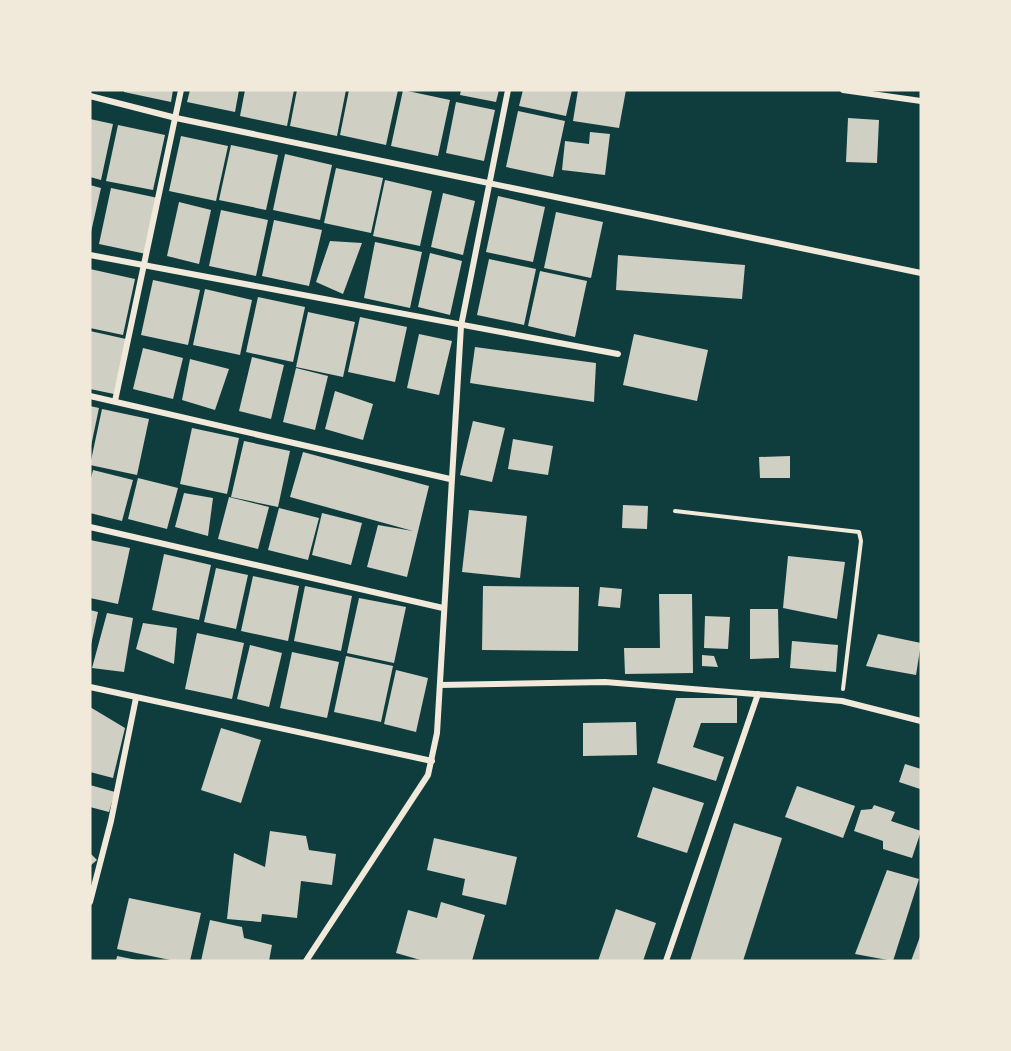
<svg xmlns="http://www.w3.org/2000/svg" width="1011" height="1051" font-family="Roboto,sans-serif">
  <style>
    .building { fill: #cfcfc3 }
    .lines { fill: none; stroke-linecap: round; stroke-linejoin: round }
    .path { stroke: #f1e9da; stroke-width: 4 }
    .minor { stroke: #f1e9da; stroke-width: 6 }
  </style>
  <rect width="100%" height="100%" fill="#0f3d3e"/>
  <g class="building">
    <path d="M124 90H173L171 102 124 92Z"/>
    <path d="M190 90H239L235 112 187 102Z"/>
    <path d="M245 90H294L287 126 240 116Z"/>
    <path d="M297 90H346L337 136 290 126Z"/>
    <path d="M349 90H398L386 145 340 135Z"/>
    <path d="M403 90 450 100 438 156 391 146Z"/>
    <path d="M461 90H499L496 102 460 95Z"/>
    <path d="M523 90H572L566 116 519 106Z"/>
    <path d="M578 90H626L619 128 573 121Z"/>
    <path d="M456 102 495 110 484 161 446 153Z"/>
    <path d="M518 111 565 121 553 177 506 167Z"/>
    <path d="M848 118 879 120 877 163 846 162Z"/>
    <path d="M90 119 113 124 101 180 90 177Z"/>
    <path d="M118 125 165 135 153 190 106 181Z"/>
    <path d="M590 132 610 134 605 175 562 170 565 141 589 144Z"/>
    <path d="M181 136 228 146 216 201 169 191Z"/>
    <path d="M231 145 278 155 266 210 219 200Z"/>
    <path d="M285 154 332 165 320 220 273 210Z"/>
    <path d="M336 168 383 178 371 233 324 223Z"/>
    <path d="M385 180 432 191 420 246 373 236Z"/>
    <path d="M90 185 101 188 91 232H90Z"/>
    <path d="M111 188 158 198 146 254 99 244Z"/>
    <path d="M443 193 475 201 463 255 431 247Z"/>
    <path d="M498 196 545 207 533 262 486 252Z"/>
    <path d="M179 202 211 210 199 264 167 256Z"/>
    <path d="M221 210 268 220 256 276 209 266Z"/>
    <path d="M556 212 603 222 591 278 544 268Z"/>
    <path d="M274 220 322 230 309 286 262 276Z"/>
    <path d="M330 241 362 243 343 294 316 282Z"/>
    <path d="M375 242 422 252 410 308 364 298Z"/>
    <path d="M430 253 462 261 450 315 418 307Z"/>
    <path d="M618 255 745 265 742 299 616 290Z"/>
    <path d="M489 259 536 269 524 325 477 315Z"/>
    <path d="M90 269 135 279 123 335 90 328Z"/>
    <path d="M540 271 587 281 575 337 528 326Z"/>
    <path d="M153 280 200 290 188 345 141 335Z"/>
    <path d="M205 289 252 300 240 355 193 345Z"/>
    <path d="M258 297 305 307 293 362 246 352Z"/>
    <path d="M308 312 355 322 343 377 296 367Z"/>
    <path d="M360 317 407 327 395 382 348 372Z"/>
    <path d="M90 331 126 339 114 394 90 389Z"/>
    <path d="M419 334 452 341 439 395 407 388Z"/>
    <path d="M634 334 708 350 697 401 623 385Z"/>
    <path d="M475 347 596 363 594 402 470 383Z"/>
    <path d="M143 348 183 358 173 399 133 389Z"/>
    <path d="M252 357 284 365 271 419 239 411Z"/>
    <path d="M190 359 229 369 215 410 182 400Z"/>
    <path d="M296 368 328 376 315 430 283 422Z"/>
    <path d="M335 391 373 404 363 440 325 429Z"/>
    <path d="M90 406 99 408 91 446H90Z"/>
    <path d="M102 409 149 419 137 475 90 465Z"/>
    <path d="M473 421 505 428 492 482 460 475Z"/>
    <path d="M192 428 239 438 227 494 180 484Z"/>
    <path d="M513 439 553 446 548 475 508 469Z"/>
    <path d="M244 441 290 451 278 507 231 497Z"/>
    <path d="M303 452 429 486 407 577 367 567 378 525 413 531 290 497Z"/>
    <path d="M790 456V478H760L759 457Z"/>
    <path d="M93 470 133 480 122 521 90 513V482Z"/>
    <path d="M138 478 178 488 167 529 128 519Z"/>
    <path d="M184 493 213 498 208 536 175 527Z"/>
    <path d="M229 497 269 507 258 549 218 539Z"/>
    <path d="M623 505 648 506 647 529 622 528Z"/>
    <path d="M279 508 319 518 308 560 268 550Z"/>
    <path d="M469 510 527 516 520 578 462 572Z"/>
    <path d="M322 513 362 523 351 565 312 555Z"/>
    <path d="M90 540 130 548 118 604 90 598Z"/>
    <path d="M164 554 211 565 199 620 152 610Z"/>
    <path d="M788 556 845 562 837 619 783 608Z"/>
    <path d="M216 568 248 575 236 629 204 622Z"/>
    <path d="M253 576 299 586 288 641 241 631Z"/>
    <path d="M305 586 352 596 341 651 294 641Z"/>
    <path d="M483 586 579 587 578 651 482 650Z"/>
    <path d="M600 587 622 589 620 608 598 606Z"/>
    <path d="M659 594H692L693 673 625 674 624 648H660Z"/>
    <path d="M359 598 406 607 394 663 347 653Z"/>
    <path d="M750 609H778L779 658 750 659Z"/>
    <path d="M90 610 98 612 91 645H90Z"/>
    <path d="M107 613 133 618 124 672 92 668Z"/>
    <path d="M705 616 730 617 728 649 704 648Z"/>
    <path d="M143 623 177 628 174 664 136 649Z"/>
    <path d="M197 633 244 643 232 699 185 689Z"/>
    <path d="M878 634 921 643 916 675 866 666Z"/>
    <path d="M792 641 838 645 836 672 790 668Z"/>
    <path d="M250 645 282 653 269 707 237 699Z"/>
    <path d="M292 652 339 662 327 718 280 708Z"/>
    <path d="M702 655 714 656 718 667 702 666Z"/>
    <path d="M346 656 393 666 381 722 334 712Z"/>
    <path d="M396 670 428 678 416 732 384 724Z"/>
    <path d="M676 698H737V723H701L693 747 724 757 716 781 657 763Z"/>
    <path d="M90 707 125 728 113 778 90 772Z"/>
    <path d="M636 722 637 755 583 756V723Z"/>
    <path d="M221 728 261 740 241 803 201 790Z"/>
    <path d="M905 764 921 769 920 789 899 782Z"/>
    <path d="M90 785 115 792 109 812 90 807Z"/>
    <path d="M797 786 855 806 843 838 785 817Z"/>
    <path d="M653 787 704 803 687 853 637 837Z"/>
    <path d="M874 805 895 812 891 821 921 831 912 858 883 849V841L854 831 861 810 872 809Z"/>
    <path d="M734 823 782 838 743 961H690Z"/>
    <path d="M270 831 306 836 309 850 336 854 332 885 301 881 297 918 262 914 261 922 227 919 234 853 265 867Z"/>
    <path d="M434 838 517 857 506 905 462 895 465 879 427 870Z"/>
    <path d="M90 853 97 860 90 866Z"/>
    <path d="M887 870 919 879 893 961 855 954Z"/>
    <path d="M129 898 201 913 190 961H175L117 949Z"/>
    <path d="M441 902 485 915 472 961H424L396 953 408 910 437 918Z"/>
    <path d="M616 909 656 923 643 961H598Z"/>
    <path d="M210 920 242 927 244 938 272 945 269 961H201Z"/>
    <path d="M921 934V961H911Z"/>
    <path d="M117 956 137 960V961H116Z"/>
  </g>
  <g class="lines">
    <path class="path" d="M675 511 859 532 861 541 843 689"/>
    <g class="minor">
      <path d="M843 90 921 101"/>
      <path d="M90 96 176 118 921 273"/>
      <path d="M90 255 618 354"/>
      <path d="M90 396 450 479"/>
      <path d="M115 401 181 90"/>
      <path d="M90 527 443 608"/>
      <path d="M440 685 605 682 842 701 921 721"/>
      <path d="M90 687 432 761"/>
      <path d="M90 902 111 821 136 698"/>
      <path d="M306 961 428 775 437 733 461 326 508 90"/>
      <path d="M666 961 758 694"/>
    </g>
  </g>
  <rect width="1011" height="1051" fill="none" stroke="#f1e9da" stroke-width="183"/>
</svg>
